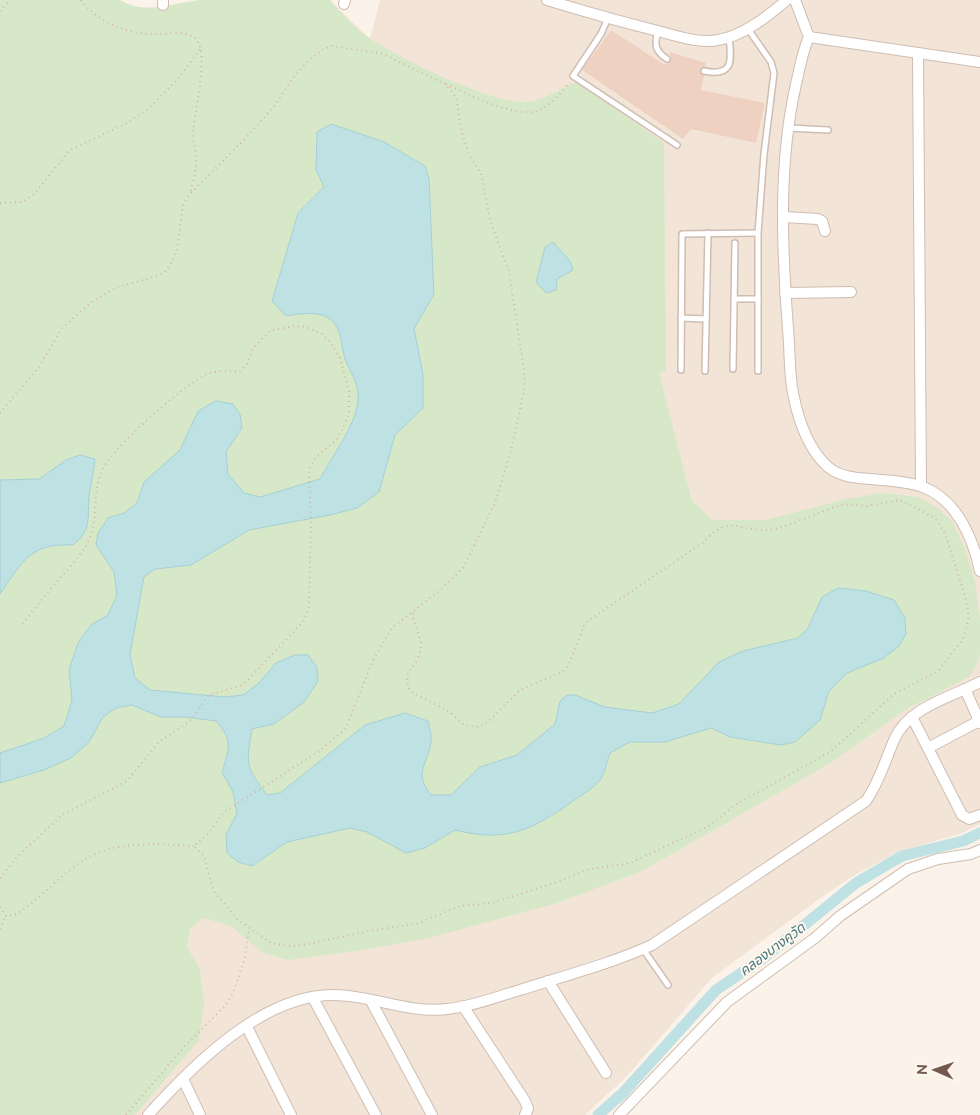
<svg xmlns="http://www.w3.org/2000/svg" width="980" height="1115" font-family="Raleway,'Noto Sans Thai',sans-serif">
  <style>
    .residential { fill: #f2e5d8 }
    .green { fill: #d7e8c8 }
    .water { fill: #bee1e4; stroke: #a5d0d5 }
    .lines { fill: none; stroke-linecap: round; stroke-linejoin: round }
    .canal { stroke: #bee1e4; stroke-width: 11 }
    .building { fill: #efd1c2 }
    .service-casing { stroke: #cfbdb2; stroke-width: 8 }
    .minor-casing { stroke: #cfbdb2; stroke-width: 12 }
    .path { stroke: #d4b5a5; stroke-width: 2; stroke-dasharray: 1 4; stroke-linecap: butt }
    .service { stroke: #fff; stroke-width: 5 }
    .minor { stroke: #fff; stroke-width: 10 }
    .labels { text-anchor: middle; stroke-width: 4; stroke-linejoin: round; paint-order: stroke }
    .water-label { font-size: 14px; font-style: italic; fill: #46797f; stroke: #fef7ef }
  </style>
  <rect width="100%" height="100%" fill="#fbf3e9"/>
  <path class="residential" d="M0 0H120L136 8 156 9 200 0H330L370 39 380 0H980V824L963 833 898 852 855 875 823 896 712 978 629 1074 585 1115H0Z"/>
  <path class="green" d="M0 0H120C147 16 173 2 202 0 244 0 288 0 330 0 342 14 356 29 371 39 400 59 493 104 526 102 543 101 560 89 576 82L664 143 666 371 659 373 692 501 713 520H765L846 499 882 493 918 497 938 508 953 523 964 547 975 582 980 619V655L977 664 969 677 905 710 835 760 730 821 640 872 557 903 429 938 364 950 288 960 263 953 231 926 204 918 190 929 187 947 200 969 204 1004 199 1040 135 1115H0Z"/>
  <g class="water">
    <path d="M331 124 384 142 425 166 429 179 434 294 414 329 423 374V408L395 435 379 492 357 508 330 515 249 530 191 565 155 569 144 577 130 654 135 678 150 690 225 697 243 695 259 683 276 663 295 655H308L317 667 318 681 304 702 274 724 252 729C246 764 245 766 267 795L280 793 365 725 405 713 428 721C429 727 432 735 431 741 428 765 413 772 431 795H451L480 767 517 755 555 724 560 701 567 695H575L605 707 652 713 679 704 719 662 743 651 798 638 808 628 822 597 838 588 866 591 894 600 905 618 906 634 899 646 884 658 847 673 829 691 820 720 795 742 781 745 730 737 711 728 665 742H630L610 753C607 761 605 772 601 779 595 787 582 795 573 801 533 830 506 843 455 830L425 848 406 853 367 832 350 828 287 842 252 866 238 862 227 853 226 835 237 813 233 792 222 772C229 748 234 742 216 721L185 717H161L132 705 116 708 103 717 89 742 71 758 44 770 0 783V753L44 738 64 726 72 700 69 670 78 643 91 625 108 615 117 595 114 572 96 545 98 533 108 518 124 513 137 503 144 482 180 450 198 411 216 401 233 404 240 414 242 428 226 452 228 474 244 493 260 497 320 479C332 456 357 424 358 399 360 385 350 372 345 359 342 350 342 339 338 329 330 309 303 313 286 316L272 301 298 213 324 187 316 170 317 132Z"/>
    <path d="M553 242 570 261 573 270 557 279 556 290 546 293 536 282 545 247Z"/>
    <path d="M80 455 95 459C94 471 91 483 89 495 87 517 93 529 73 545 30 543 23 561 0 594V480L39 479 66 460Z"/>
  </g>
  <g class="lines">
    <path class="canal" d="M598 1115 623 1093 716 990 765 957 856 883 902 856 963 841 980 833"/>
  </g>
  <path class="building" d="M611 30 665 65 671 60 670 52 706 63 705 67 700 70 704 75 701 90 765 103 756 143 691 129 683 139 582 70Z"/>
  <g class="lines">
    <g class="service-casing">
      <g id="service">
        <path d="M608 18 601 34 573 76 677 145"/>
        <path d="M748 29 771 62 774 73 764 154 758 233V371"/>
        <path d="M658 31C654 45 655 51 667 59"/>
        <path d="M704 71C733 77 732 61 729 38"/>
        <path d="M789 128 828 130"/>
        <path d="M734 299H758"/>
        <path d="M681 318 706 319"/>
        <path d="M733 369 735 243"/>
        <path d="M681 370 682 234 758 233"/>
        <path d="M705 371 708 233"/>
        <path d="M643 949 668 985"/>
      </g>
    </g>
    <g class="minor-casing">
      <g id="minor">
        <path d="M547 0C583 11 618 21 654 30 674 35 698 44 718 40 743 36 768 16 787 0"/>
        <path d="M795 0 809 37C802 52 800 68 796 84 778 164 782 248 788 329 790 350 789 373 793 393 798 419 808 449 828 467 840 477 856 478 871 479 888 481 907 481 923 487 957 500 973 538 980 571"/>
        <path d="M344 4 345 0"/>
        <path d="M163 5V0"/>
        <path d="M809 37 980 62"/>
        <path d="M918 53 921 486"/>
        <path d="M784 217 818 219 822 221 825 231"/>
        <path d="M785 293 851 292"/>
        <path d="M965 689 980 723"/>
        <path d="M912 717 962 815 969 819 980 815"/>
        <path d="M928 748 979 721"/>
        <path d="M548 981 606 1073"/>
        <path d="M313 998 376 1115"/>
        <path d="M371 1001 432 1115"/>
        <path d="M463 1006 525 1101 528 1109 525 1115"/>
        <path d="M247 1027 291 1115"/>
        <path d="M183 1079 200 1115"/>
        <path d="M148 1115C192 1066 263 994 334 995 372 995 408 1014 447 1009 471 1007 496 997 520 990 564 976 610 964 652 945L866 801C880 781 885 760 895 738 909 707 952 697 980 682"/>
        <path d="M619 1115 727 1002 815 938 840 916 908 869 938 859 971 854 980 850"/>
      </g>
    </g>
    <g class="path">
      <path d="M81 0C98 23 127 34 155 34 167 34 187 30 196 39 210 54 194 113 193 133 193 143 197 153 196 164 196 174 192 184 190 194"/>
      <path d="M0 11 10 0"/>
      <path d="M446 84C468 94 514 118 538 111 549 107 563 91 569 82"/>
      <path d="M0 203 23 202 34 194 70 150 125 124 148 109 178 79 201 48"/>
      <path d="M0 413 39 367 62 328 92 302 117 287 154 277 165 272 172 263 177 249 183 205 190 194 246 138 275 105 293 78 310 59 322 50 332 46 383 54 445 84 456 97 462 133 469 155 481 173 490 220 509 272 523 363 525 386 511 451 495 503 463 568 438 592 393 627 387 636 373 660 346 728 321 750 224 812 208 834 194 846 204 856 213 890 237 919 271 943 288 946 304 945 368 931 416 924 460 906 492 903 560 881 586 870 630 863 709 826 735 805 830 752 894 694 938 671 963 639 969 616 965 596 945 533 935 518 900 500 867 506 849 504 838 506C817 513 796 523 775 529 743 536 731 510 704 542L585 623 568 666 562 672 520 690 488 722 479 727 464 725 450 712 410 691C401 669 416 669 420 652 424 638 412 625 413 611"/>
      <path d="M0 878 17 857 62 815 127 781 159 742 191 720 209 695 243 685 303 622 309 608 311 524 309 469 316 457 337 439 343 428 349 413V391L340 358 331 343 322 334 306 327 294 326 270 331 253 348 247 364 239 372C228 371 215 370 205 375 181 388 108 450 100 475 93 497 98 521 88 542 80 557 66 571 55 584 43 597 33 612 21 625"/>
      <path d="M0 907 6 916 17 914C40 898 59 877 82 861 113 840 159 844 194 846"/>
      <path d="M0 929 6 916"/>
      <path d="M126 1115 183 1048 225 1006 233 993 245 958 249 930"/>
    </g>
    <use href="#service" class="service"/>
    <use href="#minor" class="minor"/>
  </g>
  <g class="labels">
    <g class="water-label">
      <text transform="translate(772 949) rotate(-37)" y="5">คลองบางคูวัด</text>
    </g>
  </g>
  <g transform="translate(935 1070) rotate(272)" stroke="#fef7ef" stroke-width="4" paint-order="stroke">
  <path d="M0-4L9 19L0 12L-9 19Z" fill="#74594e"/>
  <text y="-8" font-size="14" font-weight="bold" text-anchor="middle" fill="#74594e">N</text>
  </g>
</svg>
